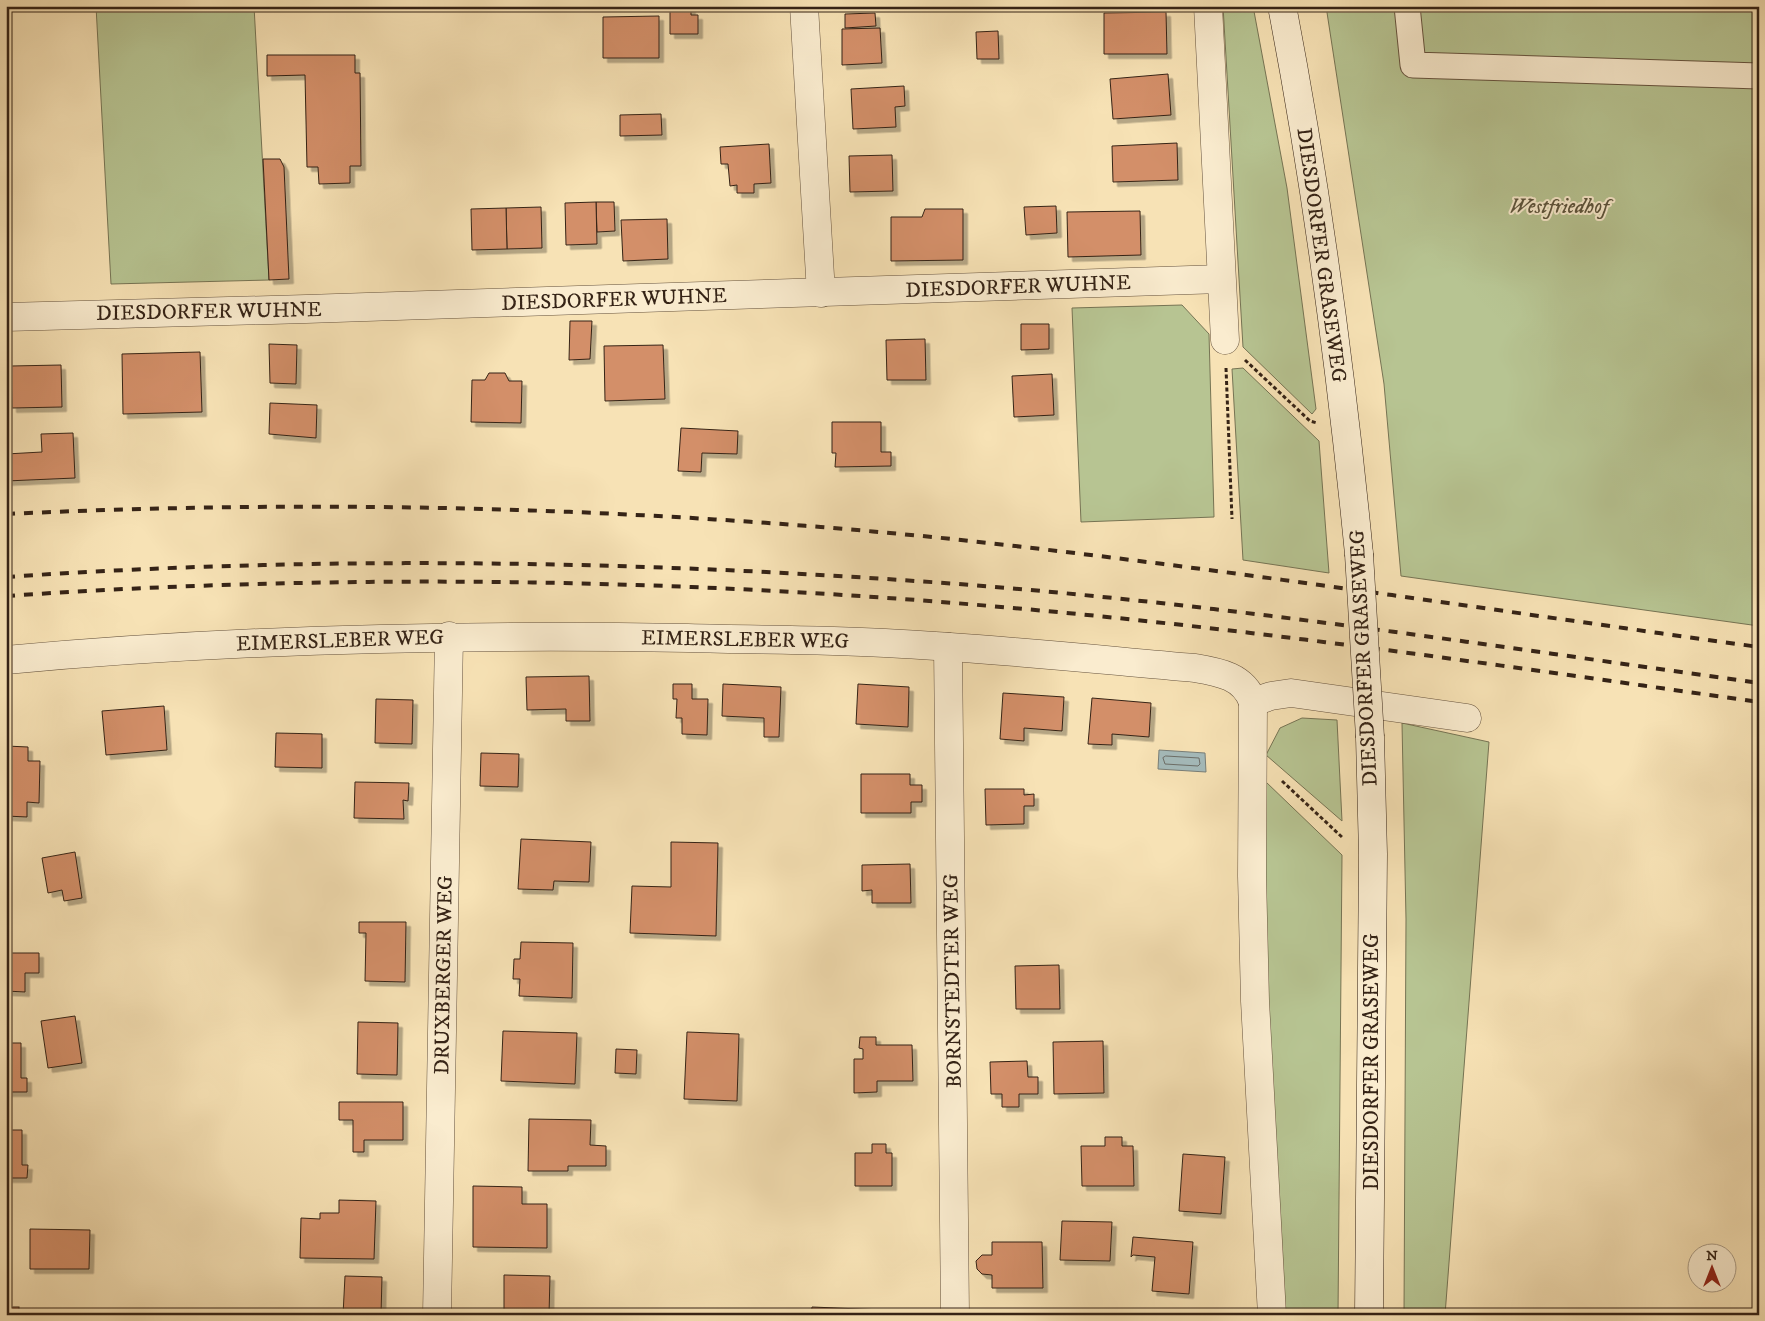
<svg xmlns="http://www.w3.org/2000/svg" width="1765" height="1321" font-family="'IM FELL DW Pica',serif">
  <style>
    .green { fill: #b7c492; stroke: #767454 }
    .water { fill: #a4baba; stroke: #787e78 }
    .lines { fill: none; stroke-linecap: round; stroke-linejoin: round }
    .shore { stroke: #6c6e68; stroke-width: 1 }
    .building { fill: #d38f69; stroke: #352316; filter: url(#shadow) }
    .pedestrian-casing { stroke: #66533e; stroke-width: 27 }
    .minor-casing { stroke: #66533e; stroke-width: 29 }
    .secondary-casing { stroke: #352316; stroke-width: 29 }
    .path { stroke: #352316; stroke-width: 3; stroke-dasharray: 4 2.5; stroke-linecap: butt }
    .pedestrian { stroke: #faeccf; stroke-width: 25 }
    .minor { stroke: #faeccf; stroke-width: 28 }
    .secondary { stroke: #faeccf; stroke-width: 28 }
    .rail { stroke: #352316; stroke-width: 4; stroke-dasharray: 9 9; stroke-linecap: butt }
    .secondary-bridge-casing { stroke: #352316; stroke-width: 29; stroke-linecap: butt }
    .secondary-bridge { stroke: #faeccf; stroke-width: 28 }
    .labels { text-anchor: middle; stroke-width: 4; stroke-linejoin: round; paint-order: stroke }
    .park-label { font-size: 21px; font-style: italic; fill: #5c533b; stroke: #faeccf }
    .street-label { font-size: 21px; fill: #352316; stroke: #faeccf }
  </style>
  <defs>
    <filter id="shadow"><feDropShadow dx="4.5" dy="4.5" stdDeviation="0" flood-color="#0004"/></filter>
  </defs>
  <rect width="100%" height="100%" fill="#f7e2b5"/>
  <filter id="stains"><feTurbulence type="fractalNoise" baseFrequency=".004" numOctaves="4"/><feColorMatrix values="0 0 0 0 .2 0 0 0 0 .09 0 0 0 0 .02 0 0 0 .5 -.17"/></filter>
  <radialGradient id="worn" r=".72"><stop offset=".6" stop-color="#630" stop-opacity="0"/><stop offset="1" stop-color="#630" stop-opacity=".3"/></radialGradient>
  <g class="green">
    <path d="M96 6H254L269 280 111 284Z"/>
    <path d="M1223 6H1253L1287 188 1316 409 1312 414 1243 347Z"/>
    <path d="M1326 6H1759V626L1401 576 1384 384Z"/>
    <path d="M1182 305 1209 334 1214 517 1081 522 1072 308Z"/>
    <path d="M1243 368 1319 441 1329 573 1243 560 1232 369Z"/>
    <path d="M1302 718 1337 720 1342 821 1266 755 1280 728Z"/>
    <path d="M1402 723 1489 742 1445 1315H1404L1406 919Z"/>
    <path d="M1259 782H1266L1342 855 1338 1315H1283L1266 990Z"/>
  </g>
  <path class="water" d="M1159 750 1205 753 1206 772 1158 769Z"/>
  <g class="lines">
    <path class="shore" d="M1166 756 1199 758 1200 764 1198 766 1165 764 1163 758Z"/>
  </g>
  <g class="building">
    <path d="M670 6H691V15H698V34H670Z"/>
    <path d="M1166 12 1167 54H1104V13Z"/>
    <path d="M875 13 876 26 845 28V14Z"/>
    <path d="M659 16V58H603V17Z"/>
    <path d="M880 28 882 63 842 65V29Z"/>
    <path d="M998 31 999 59H977L976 32Z"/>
    <path d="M267 55H355V73H360L361 166H350V183L319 184 318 167H307L305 75 267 76Z"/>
    <path d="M1168 74 1171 115 1113 119 1110 79Z"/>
    <path d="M904 86 905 106 895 107 896 127 853 129 851 89Z"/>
    <path d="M661 114 662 135 620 136V115Z"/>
    <path d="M1177 143 1178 180 1113 182 1112 146Z"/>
    <path d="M769 144 771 183 754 184V193H737V185L730 186 728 164H721L720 147Z"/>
    <path d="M892 155 893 191 850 192 849 156Z"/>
    <path d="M263 159H280L284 167 289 279 269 280Z"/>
    <path d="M596 202H614L615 231 597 232Z"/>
    <path d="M596 202 597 244 566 245 565 203Z"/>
    <path d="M1056 206 1057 233 1026 235 1024 207Z"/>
    <path d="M541 207 542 248 507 249 506 208Z"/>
    <path d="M506 208 507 249 472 250 471 209Z"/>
    <path d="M925 209H963V260L891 261V217H922Z"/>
    <path d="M1140 211 1141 255 1068 257 1067 212Z"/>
    <path d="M667 219 668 259 623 261 621 220Z"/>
    <path d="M570 321H592L590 359 569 360Z"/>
    <path d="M1021 324H1049V349L1021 350Z"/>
    <path d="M925 339 926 380H887L886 340Z"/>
    <path d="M269 344 297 345 296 384 270 383Z"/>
    <path d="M663 345 665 399 605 401 604 346Z"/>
    <path d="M200 352 202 412 123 414 122 354Z"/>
    <path d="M61 365 62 407 12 408 11 366Z"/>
    <path d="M489 373H505L509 381H522L521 423 471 422 472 380H485Z"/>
    <path d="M1052 374 1054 415 1014 417 1012 376Z"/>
    <path d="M270 403 317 405 316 438 269 434Z"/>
    <path d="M832 422H881V452H891V466L835 467 836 453H832Z"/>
    <path d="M681 428 738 431 737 454 702 453 701 472 678 471Z"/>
    <path d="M73 433 75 478 6 481V454L42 452 41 434Z"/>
    <path d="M589 676 590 721H566V709L527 710 526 677Z"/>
    <path d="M673 684H692V699H708L707 735 682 734V718H676L677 699H673Z"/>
    <path d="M723 684 781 687 779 737H764V718L722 716Z"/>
    <path d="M858 684 909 687 908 727 856 724Z"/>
    <path d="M1003 693 1064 697 1062 731 1024 728V741L1000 739Z"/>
    <path d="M1092 698 1151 703 1149 737 1112 734V745L1088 744Z"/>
    <path d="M376 699 413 700 412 744 375 743Z"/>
    <path d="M164 706 167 750 106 755 102 711Z"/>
    <path d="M276 733 322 734V768L275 767Z"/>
    <path d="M6 746 28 747V761H40L39 803 27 802V817L6 816Z"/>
    <path d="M481 753 519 754 518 787 480 786Z"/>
    <path d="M861 774H910V785H922V802H911V813H861Z"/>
    <path d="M355 782 409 783 408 801 403 800 404 819 354 818Z"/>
    <path d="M985 789H1024V795L1034 794V806H1024V824L986 825Z"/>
    <path d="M521 839 591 842 589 882 554 881 553 890 518 889Z"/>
    <path d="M671 842 718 843 716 936 630 933 632 886 671 887Z"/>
    <path d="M75 852 82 898 64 901 62 890 48 893 42 858Z"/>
    <path d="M910 864 911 903H872V890L862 891V865Z"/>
    <path d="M359 922H406L405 982 365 981 366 933H359Z"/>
    <path d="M521 942 573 943 572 998 519 996 520 979H513L514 959H520Z"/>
    <path d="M6 953H39V973H25V992L6 991Z"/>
    <path d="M1059 965 1060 1009H1016L1015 966Z"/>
    <path d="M75 1016 82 1063 48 1068 41 1021Z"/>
    <path d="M358 1022 398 1023 397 1075 357 1074Z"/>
    <path d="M503 1031 577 1033 575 1084 501 1081Z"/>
    <path d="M687 1032 739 1034 737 1101 684 1099Z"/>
    <path d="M860 1037H876V1045H912L913 1081H877V1092L854 1093V1059H863V1049L859 1048Z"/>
    <path d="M1103 1041 1104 1093 1054 1094 1053 1042Z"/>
    <path d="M6 1043H21V1078H27V1092H6Z"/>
    <path d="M616 1049 637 1050 636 1074 615 1073Z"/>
    <path d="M1027 1061 1028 1077H1038V1094H1019V1107H1002V1094H991L990 1062Z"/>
    <path d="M339 1102H403V1140H364V1152H353V1120H339Z"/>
    <path d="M529 1119 591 1120 590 1145 606 1146V1166H568V1171H528Z"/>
    <path d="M6 1130H22V1165H28L27 1178H6Z"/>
    <path d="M1105 1137H1122V1146H1133L1134 1186H1082L1081 1146H1105Z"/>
    <path d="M872 1144H886V1153H892V1186H855V1153H872Z"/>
    <path d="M1183 1154 1225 1157 1221 1214 1179 1211Z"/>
    <path d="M473 1186 522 1187V1204H547V1248L473 1247Z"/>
    <path d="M339 1200 376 1201 374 1259 300 1258 301 1218 320 1219V1213H339Z"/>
    <path d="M1062 1221 1112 1222 1110 1261 1060 1260Z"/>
    <path d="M30 1229 90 1230 89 1269H30Z"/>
    <path d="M1133 1237 1193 1242 1189 1294 1152 1291 1155 1257 1133 1255 1131 1257Z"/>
    <path d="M992 1242H1042L1043 1288H992V1275L982 1274 977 1269 976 1261 982 1255H992Z"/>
    <path d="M504 1275 550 1276 549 1315H504Z"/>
    <path d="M345 1276 382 1277 381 1315H343Z"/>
    <rect x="6" y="1307" width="13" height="8"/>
    <path d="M812 1307 884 1310V1315H811Z"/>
  </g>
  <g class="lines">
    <g class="pedestrian-casing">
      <path id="pedestrian" d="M1407 6 1413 65 1759 76"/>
    </g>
    <g class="minor-casing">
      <g id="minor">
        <path d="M804 6 821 293"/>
        <path d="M1208 6 1225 340"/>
        <path d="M6 317 306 309 1221 279"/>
        <path d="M948 647 955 1315"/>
        <path d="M6 660C233 639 460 634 688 638 754 640 819 639 885 643 989 648 1092 659 1195 668 1219 672 1244 676 1253 702L1271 696 1291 693 1467 718"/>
        <path d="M1253 702 1252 876 1255 1001 1272 1315"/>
        <path d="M437 1315 449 636"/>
      </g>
    </g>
    <g class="secondary-casing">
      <g id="secondary">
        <path d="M1282 6C1317 188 1341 370 1359 554"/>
        <path d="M1369 1315 1373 854 1370 737"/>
      </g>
    </g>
    <g class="path">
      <path d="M1245 360 1310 421 1317 423"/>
      <path d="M1226 368 1232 519"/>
      <path d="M1282 781 1343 838"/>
    </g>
    <use href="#pedestrian" class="pedestrian"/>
    <use href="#minor" class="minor"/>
    <use href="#secondary" class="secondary"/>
    <g class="rail">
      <path d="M6 514C322 499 638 507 952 539 1222 568 1490 610 1759 647"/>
      <path d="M6 577C309 556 614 560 916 581 1198 600 1479 644 1759 683"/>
      <path d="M6 596C341 573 679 578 1013 608 1263 630 1511 667 1759 702"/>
    </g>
    <g class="secondary-bridge-casing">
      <path id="secondary-bridge" d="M1359 554 1370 737"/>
    </g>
    <use href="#secondary-bridge" class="secondary-bridge"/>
  </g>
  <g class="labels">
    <g class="park-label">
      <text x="1559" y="213">Westfriedhof</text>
    </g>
    <g class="street-label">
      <text transform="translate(1322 255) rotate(82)" y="7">DIESDORFER GRASEWEG</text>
      <text transform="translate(1018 286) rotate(-2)" y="7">DIESDORFER WUHNE</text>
      <text transform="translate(614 299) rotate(-2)" y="7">DIESDORFER WUHNE</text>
      <text transform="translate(209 311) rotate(-1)" y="7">DIESDORFER WUHNE</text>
      <text transform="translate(745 639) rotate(1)" y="7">EIMERSLEBER WEG</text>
      <text transform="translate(340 640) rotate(-2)" y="7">EIMERSLEBER WEG</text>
      <text transform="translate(1363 658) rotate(-93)" y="7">DIESDORFER GRASEWEG</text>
      <text transform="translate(443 975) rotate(-89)" y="7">DRUXBERGER WEG</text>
      <text transform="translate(952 981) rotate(-91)" y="7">BORNSTEDTER WEG</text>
      <text transform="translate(1371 1062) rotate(-90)" y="7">DIESDORFER GRASEWEG</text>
    </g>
  </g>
  <rect width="1765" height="1321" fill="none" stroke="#f7e2b5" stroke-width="25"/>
  <rect x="8" y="8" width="1750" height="1306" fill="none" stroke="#352316" stroke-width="2.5"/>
  <rect x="12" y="12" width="1740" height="1296" fill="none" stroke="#352316"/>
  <g transform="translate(1712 1268)"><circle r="24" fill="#faeccf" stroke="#ab9c85"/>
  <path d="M0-4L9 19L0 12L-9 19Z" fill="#8f2418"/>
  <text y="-8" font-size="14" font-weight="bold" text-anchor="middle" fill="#352316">N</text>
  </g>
  <rect width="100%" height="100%" filter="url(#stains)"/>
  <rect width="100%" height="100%" fill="url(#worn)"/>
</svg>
